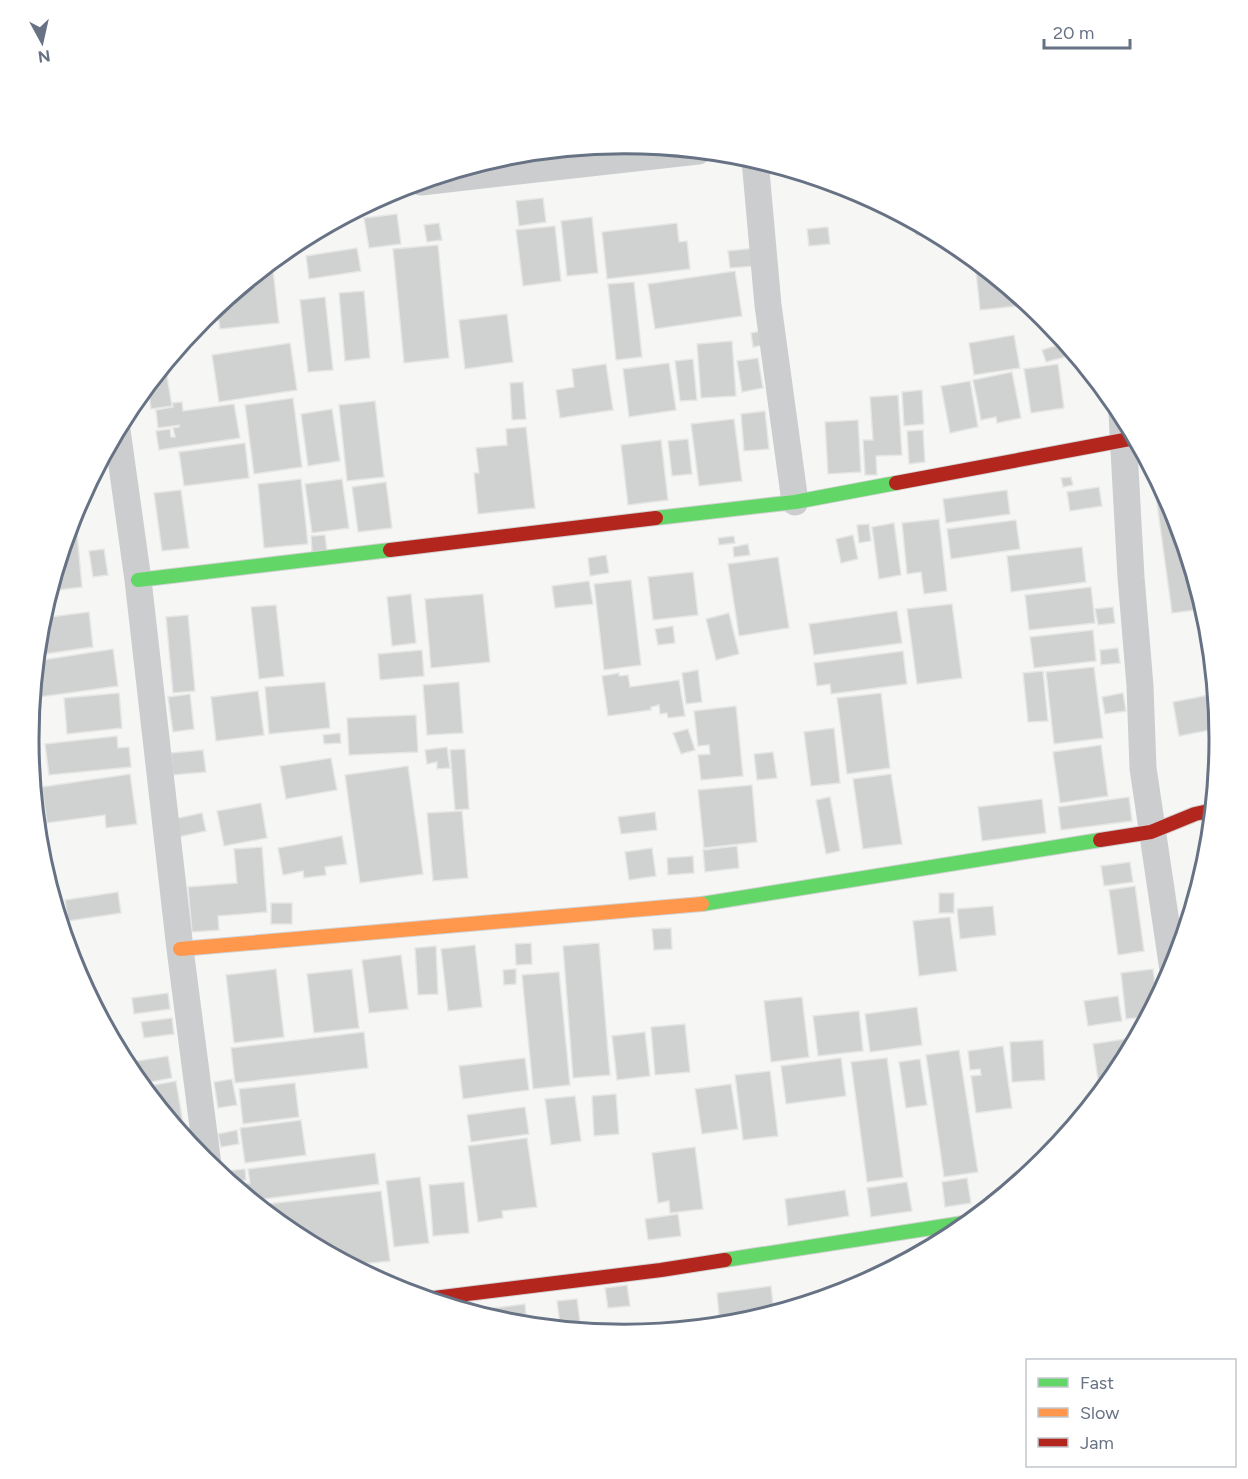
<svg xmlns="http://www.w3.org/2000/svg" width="1248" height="1479" font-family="Figtree,sans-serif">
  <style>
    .building { fill: #d0d1d1; stroke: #e6e6e5; stroke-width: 1.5 }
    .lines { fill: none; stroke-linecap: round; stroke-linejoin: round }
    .fast-casing { stroke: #d2d2d3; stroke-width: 16 }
    .slow-casing { stroke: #d2d2d3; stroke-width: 16 }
    .jam-casing { stroke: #d2d2d3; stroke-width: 16 }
    .street { stroke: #cccdcf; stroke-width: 27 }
    .fast { stroke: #63d668; stroke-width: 14 }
    .slow { stroke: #ff974d; stroke-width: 14 }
    .jam { stroke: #b3261e; stroke-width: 14 }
    .rim { fill: none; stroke: #677284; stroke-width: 3 }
  </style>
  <rect width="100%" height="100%" fill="#f6f6f5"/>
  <g class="building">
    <path d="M543 198 546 222 519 226 516 201Z"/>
    <path d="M397 214 401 244 369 248 364 218Z"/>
    <path d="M592 217 598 273 567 276 561 221Z"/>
    <path d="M439 223 442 240 427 242 424 225Z"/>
    <path d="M677 223 679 242 687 241 690 269 607 279 602 232Z"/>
    <path d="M915 223 934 233 916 235Z"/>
    <path d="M555 226 561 281 523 286 516 230Z"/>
    <path d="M828 227 830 244 809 246 807 229Z"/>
    <path d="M438 245 449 358 404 363 393 249Z"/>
    <path d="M357 248 361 271 309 279 306 256Z"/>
    <path d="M755 248 756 266 730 268 728 251Z"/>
    <path d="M272 262 279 323 220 329 217 307Z"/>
    <path d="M986 270 1029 305 980 310 976 271Z"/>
    <path d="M735 271 742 316 655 329 648 284Z"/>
    <path d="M634 282 642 357 616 360 608 284Z"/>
    <path d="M364 291 370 358 345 361 339 293Z"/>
    <path d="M325 297 333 370 308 372 300 300Z"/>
    <path d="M507 314 513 362 465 369 459 320Z"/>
    <path d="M761 331 764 345 753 347 751 333Z"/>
    <path d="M1014 335 1020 368 974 375 969 343Z"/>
    <path d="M732 341 736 396 701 398 697 344Z"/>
    <path d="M290 343 297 390 219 402 212 355Z"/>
    <path d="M1065 343 1069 356 1046 362 1042 350Z"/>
    <path d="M758 358 763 388 742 392 737 361Z"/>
    <path d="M693 359 697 400 680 401 675 361Z"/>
    <path d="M669 363 676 410 629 417 623 369Z"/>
    <path d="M165 364 172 406 151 409 148 386Z"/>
    <path d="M606 364 613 410 560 418 556 390 574 387 572 369Z"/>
    <path d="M1058 364 1064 408 1031 413 1024 369Z"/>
    <path d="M1012 372 1021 418 997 423 996 417 981 420 973 380Z"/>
    <path d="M970 381 978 427 950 433 941 386Z"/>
    <path d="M523 382 526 419 512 420 510 383Z"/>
    <path d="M922 390 924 424 904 426 902 392Z"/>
    <path d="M898 395 902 455 876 456 877 475H865L863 440H873L870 397Z"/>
    <path d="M293 398 302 467 254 474 245 405Z"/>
    <path d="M375 401 384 477 347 481 339 405Z"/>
    <path d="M182 402 183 411 234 404 240 438 159 450 156 431 170 429 171 437H175L173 428 179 427V425L158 428 156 410 173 407 172 403Z"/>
    <path d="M332 409 340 461 308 466 301 414Z"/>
    <path d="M765 411 769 449 744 451 741 414Z"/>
    <path d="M734 419 742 481 699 486 691 424Z"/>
    <path d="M858 420 861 472 828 474 825 422Z"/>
    <path d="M526 427 535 508 478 514 474 473H479L476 448 507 445 506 429Z"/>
    <path d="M923 430 925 462 909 464 907 431Z"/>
    <path d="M688 439 692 474 672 476 668 441Z"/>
    <path d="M661 440 668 500 628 505 621 445Z"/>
    <path d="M245 443 249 478 184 486 179 452Z"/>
    <path d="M1153 474 1174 512 1204 609 1172 613Z"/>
    <path d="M1071 477 1073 485 1063 487 1061 478Z"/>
    <path d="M301 479 308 544 264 548 258 484Z"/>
    <path d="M342 479 349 528 312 533 305 484Z"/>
    <path d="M386 482 392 528 358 532 352 487Z"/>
    <path d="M1099 487 1102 506 1070 511 1067 492Z"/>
    <path d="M181 490 189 548 162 551 154 493Z"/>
    <path d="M1007 490 1010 514 946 523 943 499Z"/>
    <path d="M75 510 82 587 50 591 74 511Z"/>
    <path d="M939 519 947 591 924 594 921 572 907 574 902 523Z"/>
    <path d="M1016 520 1020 549 951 559 947 529Z"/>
    <path d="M894 523 901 575 879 579 872 527Z"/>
    <path d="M869 524 871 541 859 543 857 525Z"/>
    <path d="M325 535 327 551 312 552 311 536Z"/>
    <path d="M853 535 858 559 841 563 836 539Z"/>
    <path d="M734 536 735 543 719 545 718 538Z"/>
    <path d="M748 544 750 555 734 557 733 547Z"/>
    <path d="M1082 547 1086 582 1011 592 1007 556Z"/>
    <path d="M104 549 108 575 93 577 89 551Z"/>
    <path d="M606 555 609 573 590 576 588 558Z"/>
    <path d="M778 557 789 628 739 636 728 564Z"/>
    <path d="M693 572 698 615 653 620 648 577Z"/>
    <path d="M631 580 641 665 604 670 594 584Z"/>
    <path d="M589 581 593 604 555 608 552 586Z"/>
    <path d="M1091 587 1095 623 1029 630 1025 595Z"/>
    <path d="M411 594 416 643 392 646 387 597Z"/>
    <path d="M483 594 490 662 431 668 425 599Z"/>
    <path d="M952 604 962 678 917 684 907 609Z"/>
    <path d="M276 605 284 676 259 679 251 607Z"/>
    <path d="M1113 607 1115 623 1098 625 1095 609Z"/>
    <path d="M897 611 902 643 814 655 809 624Z"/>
    <path d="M89 612 93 647 37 655 42 618Z"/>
    <path d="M729 613 739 654 716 660 706 619Z"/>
    <path d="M188 615 195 691 173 693 166 617Z"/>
    <path d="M673 626 675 643 658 645 655 629Z"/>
    <path d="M1093 630 1096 661 1034 668 1030 637Z"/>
    <path d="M1118 648 1120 663 1101 665 1100 650Z"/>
    <path d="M113 649 118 686 33 698 36 661Z"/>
    <path d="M422 650 424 676 380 680 378 654Z"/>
    <path d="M903 651 907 684 831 694 830 684 817 686 814 663Z"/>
    <path d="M1094 667 1103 738 1054 744 1046 672Z"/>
    <path d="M698 670 702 702 686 704 682 673Z"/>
    <path d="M1043 671 1048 721 1028 722 1023 673Z"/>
    <path d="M619 673V676L628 675 630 687 679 680 685 716 668 718 667 713 660 714 659 705 651 707V710L608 716 602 676Z"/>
    <path d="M325 682 330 728 269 734 265 687Z"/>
    <path d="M459 682 463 733 427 735 423 685Z"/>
    <path d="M258 691 264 735 216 741 211 697Z"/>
    <path d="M119 693 122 728 67 734 64 698Z"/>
    <path d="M881 693 890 768 847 774 837 698Z"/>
    <path d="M1123 693 1126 711 1105 714 1102 697Z"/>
    <path d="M190 694 194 729 173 732 168 697Z"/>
    <path d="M1209 695 1215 729 1179 736 1173 702Z"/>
    <path d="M736 706 743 776 701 780 698 755 710 754 709 745 698 746 694 711Z"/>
    <path d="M416 715 418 752 349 755 347 718Z"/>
    <path d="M834 728 840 783 811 786 804 732Z"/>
    <path d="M688 729 695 750 681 754 673 733Z"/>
    <path d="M340 733 341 743 324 744 323 735Z"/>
    <path d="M117 736 118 748 129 747 131 767 49 775 45 744Z"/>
    <path d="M1101 745 1108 796 1060 803 1053 752Z"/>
    <path d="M447 747 450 768 437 769V762L427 764 425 750Z"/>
    <path d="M465 749 469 809 455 810 450 750Z"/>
    <path d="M203 750 206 772 173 775 171 753Z"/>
    <path d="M773 752 777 778 757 780 754 754Z"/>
    <path d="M331 758 337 790 286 799 280 766Z"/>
    <path d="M408 766 423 874 360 883 345 775Z"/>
    <path d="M130 774 137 824 106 828 105 815 47 823 42 787Z"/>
    <path d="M891 774 902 844 863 849 853 779Z"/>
    <path d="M752 785 757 842 704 848 698 790Z"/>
    <path d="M830 797 840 851 826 854 816 800Z"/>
    <path d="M1129 797 1132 821 1061 830 1058 807Z"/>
    <path d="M1042 799 1046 833 982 841 978 807Z"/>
    <path d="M261 803 267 838 224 846 217 811Z"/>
    <path d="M462 811 468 878 433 881 427 813Z"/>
    <path d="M655 812 657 830 621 834 618 817Z"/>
    <path d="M202 813 206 831 178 837 174 819Z"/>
    <path d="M342 836 347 864 325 867 326 875 304 878 303 871 283 875 278 848Z"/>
    <path d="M737 846 739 868 705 872 703 850Z"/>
    <path d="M262 847 267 912 218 916 219 930 192 932 188 887 237 883 234 849Z"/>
    <path d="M652 848 656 876 629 880 625 852Z"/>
    <path d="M693 856 694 873 668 875 667 858Z"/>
    <path d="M46 860 50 887H49L41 861Z"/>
    <path d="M1130 862 1133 882 1104 886 1101 866Z"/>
    <path d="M1135 886 1144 951 1118 955 1109 890Z"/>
    <path d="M118 892 121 913 68 921 65 900Z"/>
    <rect x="939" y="893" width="15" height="20"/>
    <rect x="271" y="903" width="21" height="21"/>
    <path d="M993 906 996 935 960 939 957 909Z"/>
    <path d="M950 917 957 971 919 976 913 921Z"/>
    <path d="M671 928 672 949 654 950 652 929Z"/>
    <path d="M531 943 532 964 516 965 515 944Z"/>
    <path d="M599 943 610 1075 573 1078 563 946Z"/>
    <path d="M475 945 482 1007 448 1011 441 949Z"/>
    <path d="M436 946 438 994 418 995 415 948Z"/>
    <path d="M401 955 408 1009 369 1013 362 960Z"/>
    <path d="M276 969 284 1037 234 1043 226 975Z"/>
    <path d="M352 969 359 1028 314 1033 307 974Z"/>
    <path d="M516 969V984L504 985 503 970Z"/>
    <path d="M1153 969 1157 1000 1148 1017 1126 1019 1121 973Z"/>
    <path d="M559 972 570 1085 533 1089 522 975Z"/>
    <path d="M168 993 170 1009 134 1014 132 998Z"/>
    <path d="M1118 996 1122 1021 1088 1026 1084 1001Z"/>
    <path d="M802 997 809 1057 771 1062 764 1001Z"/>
    <path d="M917 1007 922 1045 870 1052 865 1014Z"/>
    <path d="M859 1011 863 1051 818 1056 813 1016Z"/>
    <path d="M172 1018 174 1034 144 1038 141 1022Z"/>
    <path d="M685 1024 690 1072 655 1075 651 1027Z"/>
    <path d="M364 1032 368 1068 235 1083 231 1048Z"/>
    <path d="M645 1032 650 1076 617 1080 612 1036Z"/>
    <path d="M1125 1039 1127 1055 1119 1071 1100 1094 1093 1044Z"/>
    <path d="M1043 1040 1045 1080 1012 1082 1010 1042Z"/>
    <path d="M1003 1046 1012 1108 976 1113 971 1076 981 1075 980 1069 970 1070 968 1051Z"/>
    <path d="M959 1050 978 1172 944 1177 926 1055Z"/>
    <path d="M168 1056 172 1078 140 1084 129 1070 125 1063Z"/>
    <path d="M525 1058 529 1090 463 1099 459 1066Z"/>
    <path d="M841 1058 846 1096 786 1104 781 1066Z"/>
    <path d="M887 1058 903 1177 867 1182 851 1062Z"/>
    <path d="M920 1059 927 1105 906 1108 899 1062Z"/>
    <path d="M770 1071 778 1136 743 1140 735 1075Z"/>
    <path d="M232 1079 237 1105 218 1108 214 1082Z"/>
    <path d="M176 1081 184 1129 178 1130 143 1087Z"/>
    <path d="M295 1083 299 1117 243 1124 239 1089Z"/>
    <path d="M731 1084 738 1129 702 1134 695 1089Z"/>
    <path d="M616 1094 619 1134 594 1136 592 1096Z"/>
    <path d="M575 1096 581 1141 551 1145 545 1099Z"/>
    <path d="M525 1107 529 1134 471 1142 467 1115Z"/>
    <path d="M301 1120 306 1155 245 1163 240 1128Z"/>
    <path d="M237 1130 239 1144 221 1147 218 1134Z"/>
    <path d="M527 1138 537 1207 502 1211 503 1218 478 1222 468 1146Z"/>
    <path d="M695 1147 703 1209 670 1213 669 1201 658 1203 652 1153Z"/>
    <path d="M375 1153 379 1184 257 1200 258 1204H256L236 1188V1185L250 1183 248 1169Z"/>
    <path d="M245 1169 246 1180 229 1182 227 1180 226 1171Z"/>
    <path d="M420 1177 429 1243 394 1247 386 1181Z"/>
    <path d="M967 1178 971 1203 945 1207 942 1182Z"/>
    <path d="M464 1182 469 1233 433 1236 429 1185Z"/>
    <path d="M907 1182 912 1211 871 1217 867 1188Z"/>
    <path d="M845 1190 849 1216 788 1226 785 1199Z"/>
    <path d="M381 1191 390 1261 351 1265 326 1252 325 1249H321L293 1234 263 1210 268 1209 267 1204Z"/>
    <path d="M678 1214 681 1236 648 1240 645 1219Z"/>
    <path d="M627 1285 630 1306 608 1308 605 1288Z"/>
    <path d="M771 1286 774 1313 740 1324 720 1326 717 1293Z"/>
    <path d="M577 1299 580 1322 560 1325 557 1301Z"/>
    <path d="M525 1304 526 1314 496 1318 494 1308Z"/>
    <path d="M484 1307 485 1317 461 1309Z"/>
    <path d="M636 1325 638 1334 624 1335 593 1332Z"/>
  </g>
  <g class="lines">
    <g class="fast-casing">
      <g id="fast">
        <path d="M656 518 795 502 896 483"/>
        <path d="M138 580 390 550"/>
        <path d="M702 904 1100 840"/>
        <path d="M725 1260 970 1222"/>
      </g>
    </g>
    <g class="slow-casing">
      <path id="slow" d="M180 949 702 904"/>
    </g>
    <g class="jam-casing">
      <g id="jam">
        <path d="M896 483 1135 438"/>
        <path d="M390 550 656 518"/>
        <path d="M1100 840 1151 832 1195 814 1213 810"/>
        <path d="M426 1299 661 1270 725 1260"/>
      </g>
    </g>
    <g class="street">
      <path d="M755 160 768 305 795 502"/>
      <path d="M421 182 698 151"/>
      <path d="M1122 414 1131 577 1140 686 1143 768 1173 970"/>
      <path d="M117 430 138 580 180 949 208 1165"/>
    </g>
    <use href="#fast" class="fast"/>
    <use href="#slow" class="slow"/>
    <use href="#jam" class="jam"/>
  </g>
  <path d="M0 0H1248V1479H0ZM39 739a585 585 0 1 1 1170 0a585 585 0 1 1-1170 0Z" fill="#fff" fill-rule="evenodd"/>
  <path class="rim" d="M39 739a585 585 0 1 1 1170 0a585 585 0 1 1-1170 0Z"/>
  <rect x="1026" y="1359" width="210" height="108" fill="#ffffff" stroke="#c2c7ce" stroke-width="1.5"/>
  <rect x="1038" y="1378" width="30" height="9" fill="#63d668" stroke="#c2c7ce" stroke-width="1.5"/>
  <text x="1080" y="1389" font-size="18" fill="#677284">Fast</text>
  <rect x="1038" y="1408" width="30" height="9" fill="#ff974d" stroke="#c2c7ce" stroke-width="1.5"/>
  <text x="1080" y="1419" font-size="18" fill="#677284">Slow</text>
  <rect x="1038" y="1438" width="30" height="9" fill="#b3261e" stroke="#c2c7ce" stroke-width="1.5"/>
  <text x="1080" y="1449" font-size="18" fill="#677284">Jam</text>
  <g transform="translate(42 42) rotate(172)" stroke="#ffffff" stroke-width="4.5" paint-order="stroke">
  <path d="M0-4.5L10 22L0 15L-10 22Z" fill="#677284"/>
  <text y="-9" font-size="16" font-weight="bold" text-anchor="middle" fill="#677284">N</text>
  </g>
  <path d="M1044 39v9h86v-9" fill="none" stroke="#677284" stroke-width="3"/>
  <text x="1053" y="39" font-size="18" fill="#677284" stroke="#ffffff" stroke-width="4.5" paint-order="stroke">20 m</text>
</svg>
